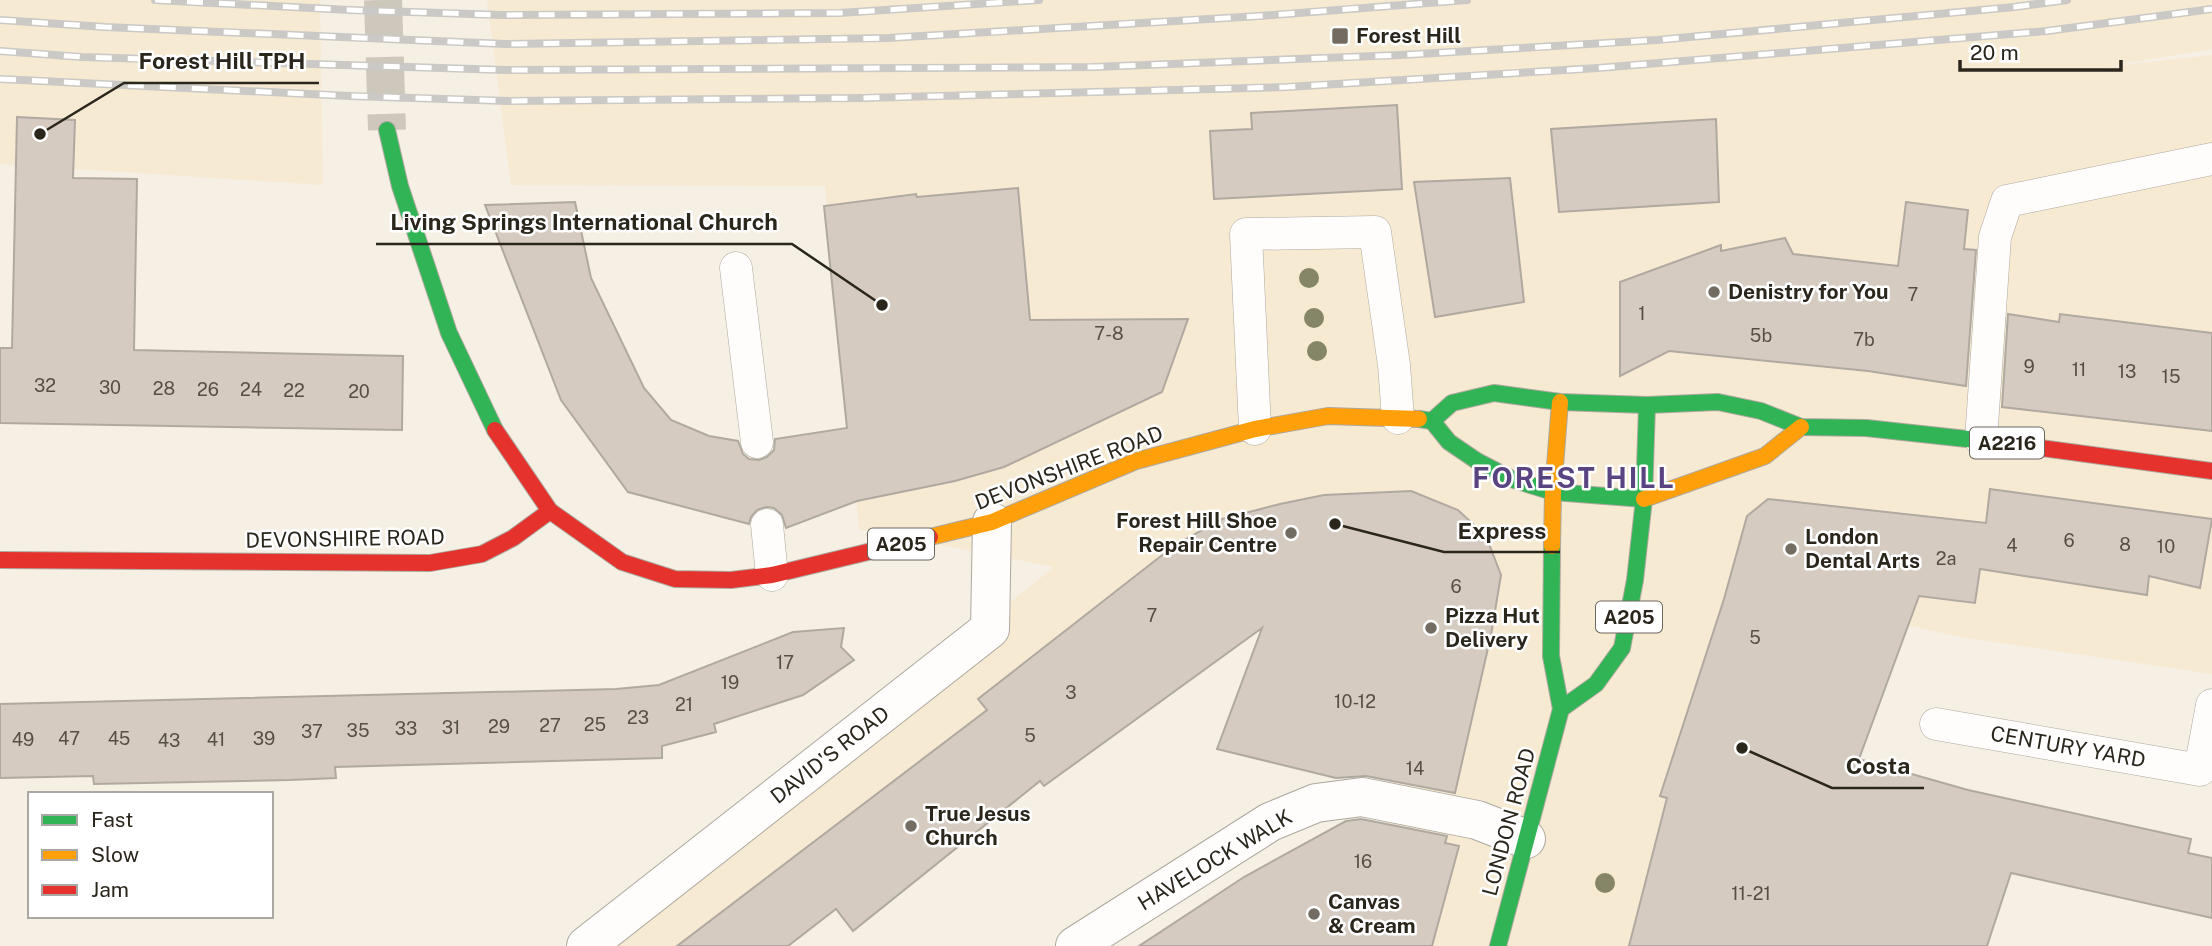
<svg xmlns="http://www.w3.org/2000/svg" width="2212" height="946" font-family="'Public Sans',sans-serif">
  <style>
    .built { fill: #f7ead3 }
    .building { fill: #d5cbc1; stroke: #b0a9a0; stroke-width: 2 }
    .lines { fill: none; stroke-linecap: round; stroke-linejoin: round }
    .highway-tunnel { stroke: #cdc7bc; stroke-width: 38; stroke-dasharray: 38 19; stroke-linecap: butt }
    .lane-casing { stroke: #ada89e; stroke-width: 33 }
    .street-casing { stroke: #ada89e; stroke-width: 40 }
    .fast-casing { stroke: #ada89e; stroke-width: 18 }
    .slow-casing { stroke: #ada89e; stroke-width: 18 }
    .jam-casing { stroke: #ada89e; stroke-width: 18 }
    .lane { stroke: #fefdfb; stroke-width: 32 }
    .street { stroke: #fefdfb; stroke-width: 38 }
    .fast { stroke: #30b455; stroke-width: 16 }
    .slow { stroke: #ff9f0a; stroke-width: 16 }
    .jam { stroke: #e5322d; stroke-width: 16 }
    .rail-casing { stroke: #cac9c5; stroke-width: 8 }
    .rail { stroke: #fff; stroke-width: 5; stroke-dasharray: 16; stroke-linecap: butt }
    .tree { fill: #848667 }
    .poi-dot { fill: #726c62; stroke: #fff; stroke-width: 2.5 }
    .labels { text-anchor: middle; stroke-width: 5; stroke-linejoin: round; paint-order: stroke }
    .number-label { font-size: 18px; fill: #564f45 }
    .shield { fill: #fff; stroke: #6b6760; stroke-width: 2 }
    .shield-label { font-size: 19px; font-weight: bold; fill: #2b261c }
    .poi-label { font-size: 21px; font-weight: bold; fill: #2b261c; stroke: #fff; text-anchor: start }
    .street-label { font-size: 21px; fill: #2b261c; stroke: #fff }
    .district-label { font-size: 28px; font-weight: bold; letter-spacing: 2px; fill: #594481; stroke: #fff }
    .leader { fill: none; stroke: #2b261c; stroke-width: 2.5 }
    .callout-dot { fill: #2b261c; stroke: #fff; stroke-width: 2.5 }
    .callout-label { font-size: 23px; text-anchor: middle; font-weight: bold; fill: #2b261c; stroke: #fff; stroke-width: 5; stroke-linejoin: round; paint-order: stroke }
  </style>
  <rect width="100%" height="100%" fill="#f5efe4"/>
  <g class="built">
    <path d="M0 0H320L323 185 0 164Z"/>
    <path d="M487 0H2212V49L2103 67 2212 55V674L1960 637 1852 613 1785 855 1987 946H1351L1444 569 1315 576 762 946H582L1054 567 859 529 825 186 511 185Z"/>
  </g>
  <g class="building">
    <path d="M1397 105 1402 189 1214 199 1210 131 1252 129 1251 113Z"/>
    <path d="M17 117 75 120 73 178 137 179 134 350 403 356 402 430 0 423V348H12Z"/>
    <path d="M1716 119 1719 202 1559 212 1551 129Z"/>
    <path d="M1510 178 1524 302 1435 317 1414 182Z"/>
    <path d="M1018 188 1030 320 1188 319 1162 392 1004 467 955 481 857 501 786 528 782 515 774 508 766 507 757 510 751 517 749 524 628 492 561 400 485 205 575 202 591 278 644 388 671 420 709 436 738 441 743 454 749 459 759 460 767 457 774 450 775 439 847 428 824 206 916 194 917 197Z"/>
    <path d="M1906 202 1968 210 1964 249 1976 250 1966 386 1868 371 1669 351 1620 376V282L1721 245V251L1785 238 1793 254 1898 266Z"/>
    <path d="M2008 314 2059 322 2060 314 2212 333V431L2002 407Z"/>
    <path d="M1990 489 2212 519 2200 588 2149 576 2147 595 1980 569 1975 603 1919 596 1859 759 1968 790 2191 839 2188 853 2212 858V918L2011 873 1987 946H1629L1667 798 1660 796 1724 599 1747 516 1768 499 1986 523Z"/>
    <path d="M1411 491 1458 510 1486 536 1501 575 1491 635 1455 793 1366 776 1336 778 1217 749 1262 628 1044 786 1040 781 853 931 836 909 788 946H677L987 710 978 699 1175 545 1222 519 1280 504 1324 495Z"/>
    <path d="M844 628 841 647 854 660 803 695 714 724 716 732 662 746V758L335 767 336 778 290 780 94 784 93 776 0 778V704L616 689 659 685 793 632Z"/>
    <path d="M1361 819 1447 836 1445 843 1459 846 1432 946H1139L1244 877 1346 821Z"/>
  </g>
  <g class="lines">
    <path class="highway-tunnel" d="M383 0 387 130"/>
    <g class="lane-casing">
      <g id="lane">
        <path d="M736 268 757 442"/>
        <path d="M1255 429 1246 234 1375 232 1394 365 1398 418"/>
        <path d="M1981 440 1995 237 2007 201 2212 159"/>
        <path d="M767 525 772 575"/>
        <path d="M1936 724 2200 770 2212 705"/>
      </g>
    </g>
    <g class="street-casing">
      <g id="street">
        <path d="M586 946 990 629 992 522"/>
        <path d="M1075 946 1270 822 1316 803 1362 797 1477 820 1526 839"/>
      </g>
    </g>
    <g class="fast-casing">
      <g id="fast">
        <path d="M387 130 400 186 449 333 495 430"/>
        <path d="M1647 405 1718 402 1761 411 1801 427 1866 428 2004 443"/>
        <path d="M1419 419 1432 421 1449 442 1477 461 1514 480 1553 492 1644 499"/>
        <path d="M1432 421 1452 403 1494 393 1560 402 1647 405 1644 499 1635 580 1622 648 1596 684 1561 709"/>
        <path d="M1498 946 1561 709 1551 656 1552 546"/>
      </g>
    </g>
    <g class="slow-casing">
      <g id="slow">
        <path d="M1644 499 1765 456 1801 427"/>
        <path d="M930 537 992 522 1136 461 1255 429 1328 416 1419 419"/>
        <path d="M1552 546 1553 492 1560 402"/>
      </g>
    </g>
    <g class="jam-casing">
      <g id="jam">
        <path d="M495 430 550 511 622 562 675 579 731 580 772 575 930 537"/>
        <path d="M2004 443 2212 471"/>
        <path d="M0 560 430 563 482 554 513 538 550 511"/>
      </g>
    </g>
    <use href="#lane" class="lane"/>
    <use href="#street" class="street"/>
    <use href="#fast" class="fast"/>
    <use href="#slow" class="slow"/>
    <use href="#jam" class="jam"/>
    <g class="rail-casing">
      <g id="rail">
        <path d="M155 0 350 10 501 15 839 13 1039 0"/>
        <path d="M0 20 105 27 506 44 888 38 1259 16 1467 0"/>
        <path d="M0 51 82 57 506 70 1094 67 1401 55 1657 40 2014 7 2067 0"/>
        <path d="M0 79 350 96 509 101 863 98 1287 87 1598 68 2047 31 2212 9"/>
      </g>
    </g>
    <use href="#rail" class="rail"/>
  </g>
  <g class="tree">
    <circle cx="1309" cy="278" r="10"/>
    <circle cx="1314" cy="318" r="10"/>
    <circle cx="1317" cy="351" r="10"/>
    <circle cx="1605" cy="883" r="10"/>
  </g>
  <g class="poi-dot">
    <rect x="1331" y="27" width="18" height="18" rx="3.5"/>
    <circle cx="1714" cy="292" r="7"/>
    <circle cx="1291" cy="533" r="7"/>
    <circle cx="1791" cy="549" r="7"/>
    <circle cx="1431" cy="628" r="7"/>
    <circle cx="911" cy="826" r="7"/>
    <circle cx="1314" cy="914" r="7"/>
  </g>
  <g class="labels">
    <g class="number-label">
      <text x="1913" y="301">7</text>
      <text x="1642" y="320">1</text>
      <text x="1109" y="340">7-8</text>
      <text x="1761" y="342">5b</text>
      <text x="1864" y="346">7b</text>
      <text x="2029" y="373">9</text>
      <text x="2079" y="376">11</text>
      <text x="2127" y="378">13</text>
      <text x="2171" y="383">15</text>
      <text x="45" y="392">32</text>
      <text x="110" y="394">30</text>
      <text x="164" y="395">28</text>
      <text x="208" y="396">26</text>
      <text x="251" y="396">24</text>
      <text x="294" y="397">22</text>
      <text x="359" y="398">20</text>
      <text x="2069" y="547">6</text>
      <text x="2125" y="551">8</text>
      <text x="2012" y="552">4</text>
      <text x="2166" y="553">10</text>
      <text x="1946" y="565">2a</text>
      <text x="1456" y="593">6</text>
      <text x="1152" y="622">7</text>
      <text x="1755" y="644">5</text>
      <text x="785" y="669">17</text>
      <text x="730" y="689">19</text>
      <text x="1071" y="699">3</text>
      <text x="1355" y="708">10-12</text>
      <text x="684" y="711">21</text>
      <text x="638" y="724">23</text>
      <text x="595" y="731">25</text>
      <text x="550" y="732">27</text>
      <text x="499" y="733">29</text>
      <text x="451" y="734">31</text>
      <text x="406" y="735">33</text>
      <text x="358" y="737">35</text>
      <text x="312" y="738">37</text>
      <text x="1030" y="742">5</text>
      <text x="69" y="745">47</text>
      <text x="119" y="745">45</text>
      <text x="264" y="745">39</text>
      <text x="23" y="746">49</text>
      <text x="216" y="746">41</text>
      <text x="169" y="747">43</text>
      <text x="1415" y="775">14</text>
      <text x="1363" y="868">16</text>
      <text x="1751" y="900">11-21</text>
    </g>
    <g class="shield">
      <rect x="1970" y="427.5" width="74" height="31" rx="5"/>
      <rect x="868" y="528.5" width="66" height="31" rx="5"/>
      <rect x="1596" y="601.5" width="66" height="31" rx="5"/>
    </g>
    <g class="shield-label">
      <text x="2007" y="450">A2216</text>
      <text x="901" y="551">A205</text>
      <text x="1629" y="624">A205</text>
    </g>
    <g class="poi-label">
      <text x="1356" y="43">Forest Hill</text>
      <text x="1728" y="299">Denistry for You</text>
      <text x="1277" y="528" text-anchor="end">Forest Hill Shoe<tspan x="1277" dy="24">Repair Centre</tspan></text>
      <text x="1805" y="544">London<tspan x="1805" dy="24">Dental Arts</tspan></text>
      <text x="1445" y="623">Pizza Hut<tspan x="1445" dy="24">Delivery</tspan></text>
      <text x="925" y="821">True Jesus<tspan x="925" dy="24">Church</tspan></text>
      <text x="1328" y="909">Canvas<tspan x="1328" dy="24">&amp; Cream</tspan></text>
    </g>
    <g class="street-label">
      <text transform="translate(1069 468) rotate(-21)" y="7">DEVONSHIRE ROAD</text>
      <text transform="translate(345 539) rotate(-1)" y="7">DEVONSHIRE ROAD</text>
      <text transform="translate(2068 747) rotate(10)" y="7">CENTURY YARD</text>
      <text transform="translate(830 755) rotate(-38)" y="7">DAVID'S ROAD</text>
      <text transform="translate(1509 822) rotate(-75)" y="7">LONDON ROAD</text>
      <text transform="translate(1215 860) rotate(-31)" y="7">HAVELOCK WALK</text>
    </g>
    <g class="district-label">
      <text x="1574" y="488">FOREST HILL</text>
    </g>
  </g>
  <path class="leader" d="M40 134L124 83H319M882 305L792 244H376M1335 524L1444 552H1560M1742 748L1832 788H1924"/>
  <g class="callout-dot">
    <circle cx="40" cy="134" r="7"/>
    <circle cx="882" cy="305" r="7"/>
    <circle cx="1335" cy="524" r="7"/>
    <circle cx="1742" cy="748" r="7"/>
  </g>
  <g class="callout-label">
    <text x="222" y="69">Forest Hill TPH</text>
    <text x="584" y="230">Living Springs International Church</text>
    <text x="1502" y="539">Express</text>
    <text x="1878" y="774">Costa</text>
  </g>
  <rect x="28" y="792" width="245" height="126" fill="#ffffff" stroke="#aaa8a4" stroke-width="2"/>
  <rect x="42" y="815" width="35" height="10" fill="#30b455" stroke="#aaa8a4" stroke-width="2"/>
  <text x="91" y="827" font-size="21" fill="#2b261c">Fast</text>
  <rect x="42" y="850" width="35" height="10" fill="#ff9f0a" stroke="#aaa8a4" stroke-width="2"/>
  <text x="91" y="862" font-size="21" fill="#2b261c">Slow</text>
  <rect x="42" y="885" width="35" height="10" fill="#e5322d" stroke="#aaa8a4" stroke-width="2"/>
  <text x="91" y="897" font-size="21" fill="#2b261c">Jam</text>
  <path d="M1960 60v10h161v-10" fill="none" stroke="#2b261c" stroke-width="3.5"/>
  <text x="1970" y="60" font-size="21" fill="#2b261c" stroke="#ffffff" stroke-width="5" paint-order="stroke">20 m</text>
</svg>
